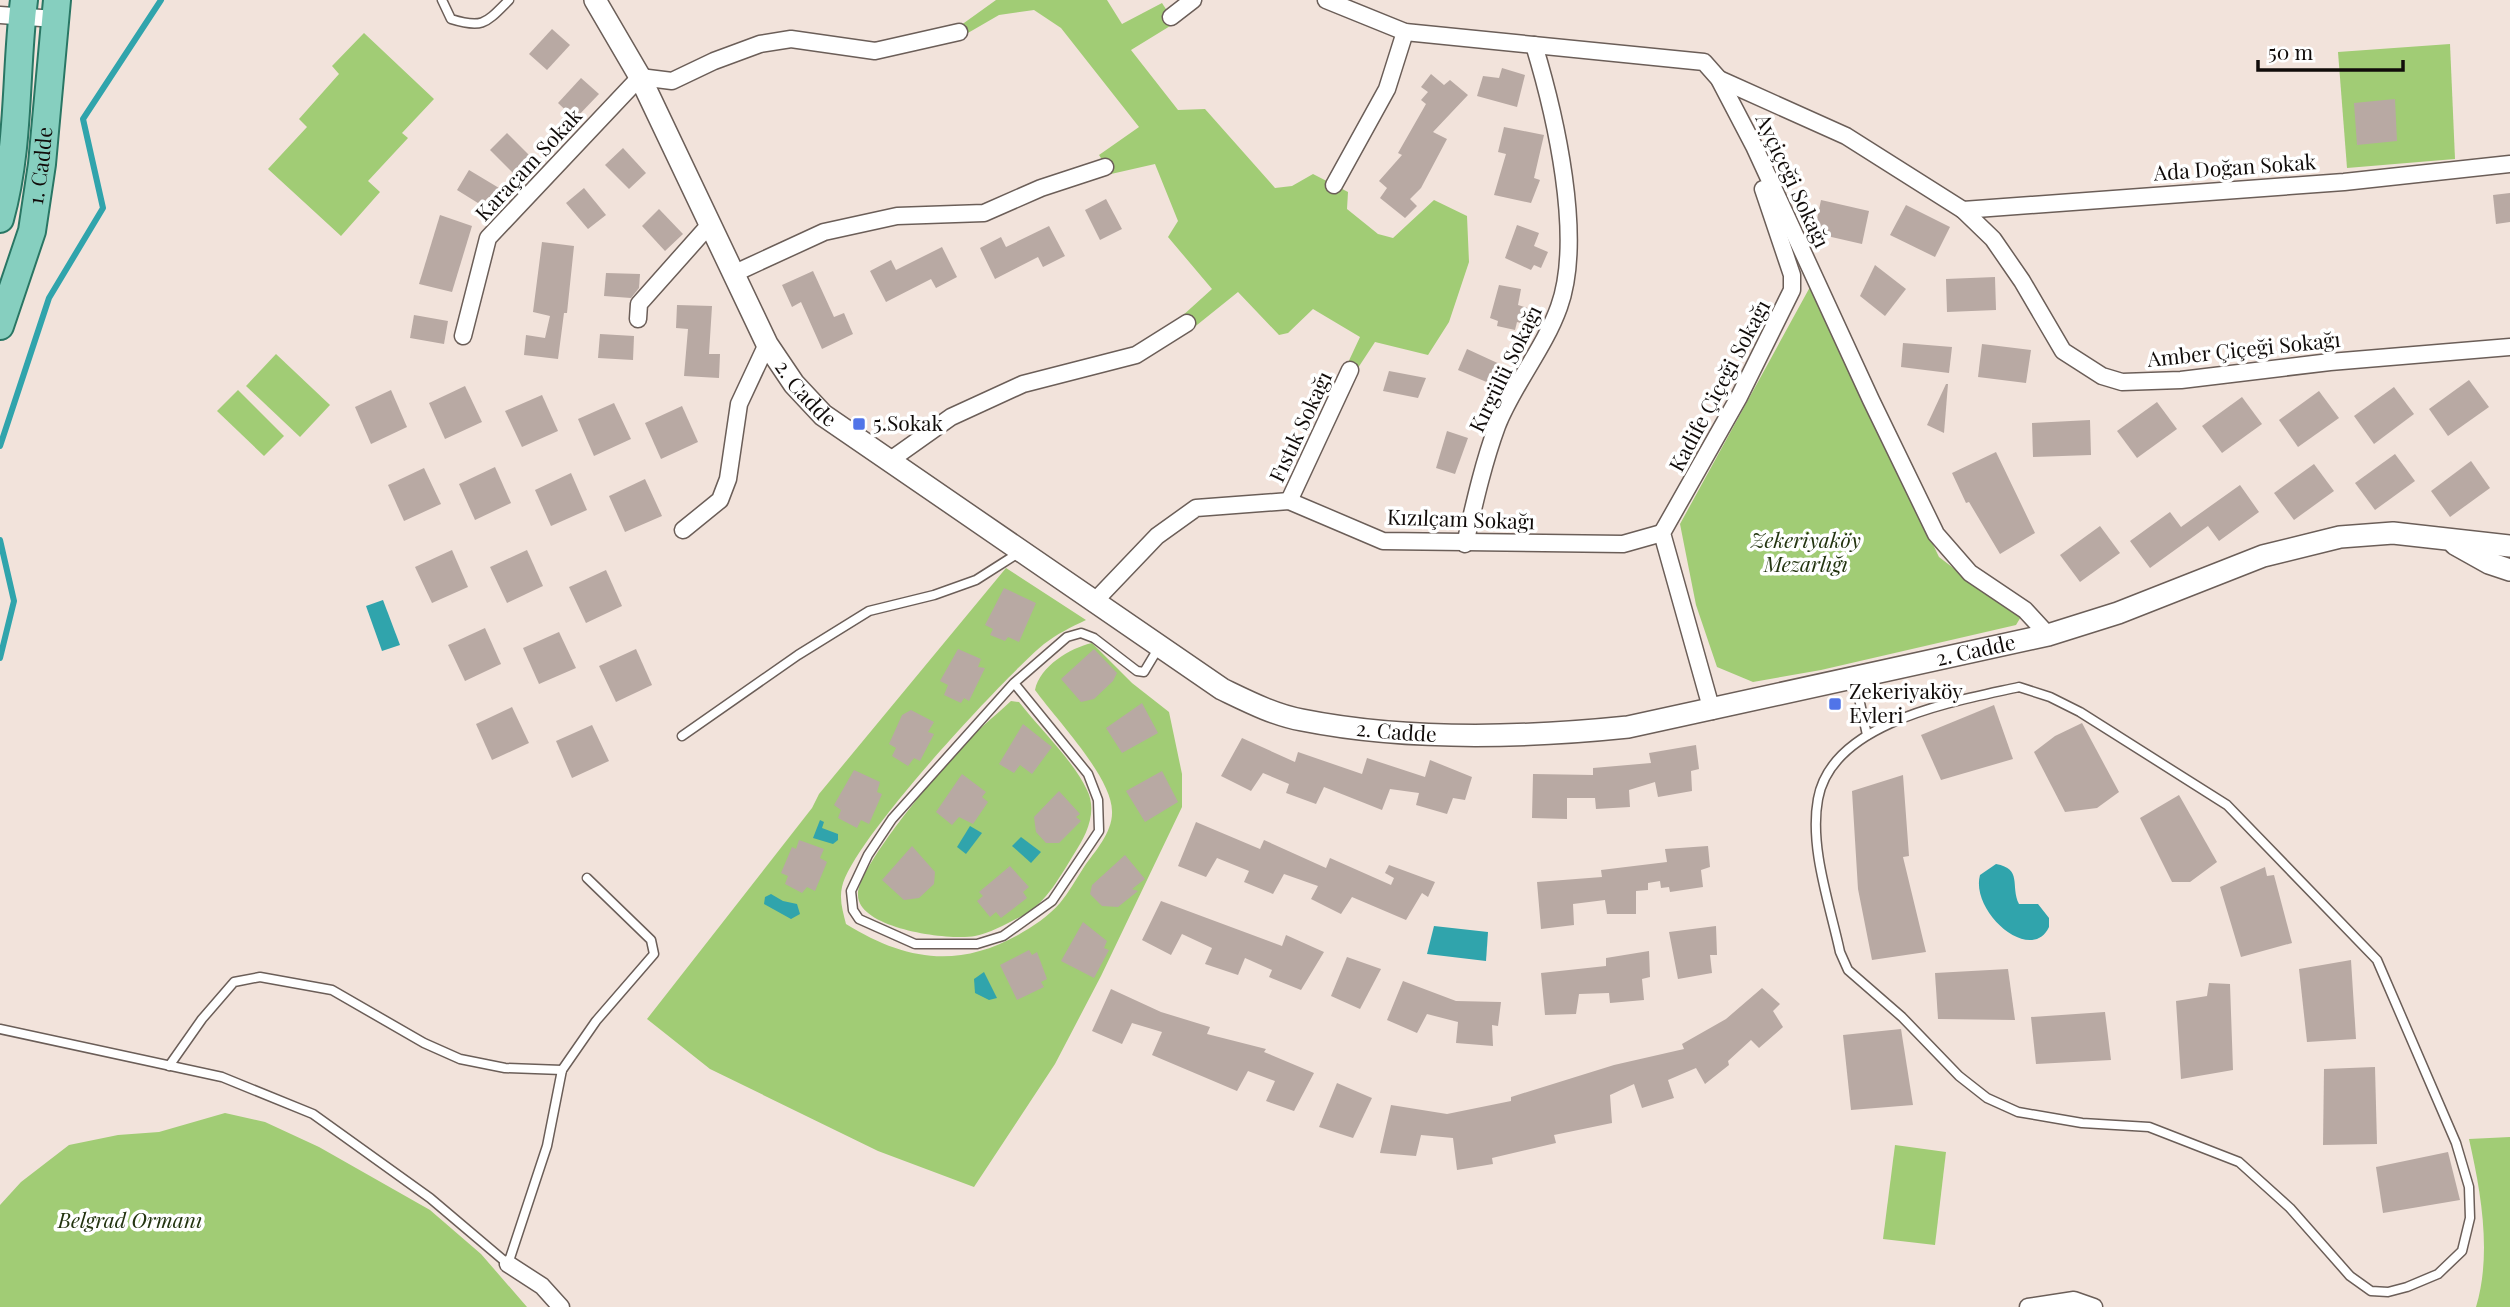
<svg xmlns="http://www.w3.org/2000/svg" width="2510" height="1307" font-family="'Playfair Display',serif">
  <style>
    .green { fill: #a1cc75 }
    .water { fill: #30a4ac }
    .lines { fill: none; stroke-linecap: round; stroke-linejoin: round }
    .stream { stroke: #30a4ac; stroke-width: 6 }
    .building { fill: #b8a9a3 }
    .service-casing { stroke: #6b5e58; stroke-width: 11 }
    .minor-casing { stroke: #6b5e58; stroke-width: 19 }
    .tertiary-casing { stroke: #6b5e58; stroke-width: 24 }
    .primary-casing { stroke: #297664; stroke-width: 30 }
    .service { stroke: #fff; stroke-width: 8 }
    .minor { stroke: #fff; stroke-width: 16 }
    .tertiary { stroke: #fff; stroke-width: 21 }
    .primary { stroke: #86cfbf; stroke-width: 26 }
    .poi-dot { fill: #5174e8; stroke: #fff; stroke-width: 2.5 }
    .labels { text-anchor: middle; stroke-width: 7; stroke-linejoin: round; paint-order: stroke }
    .street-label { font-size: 21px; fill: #110c0a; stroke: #fff }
    .poi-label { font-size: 21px; fill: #110c0a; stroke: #fff; text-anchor: start }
    .park-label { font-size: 21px; font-style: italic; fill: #233410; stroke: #fff }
  </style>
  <rect width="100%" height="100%" fill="#f2e3db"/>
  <g class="green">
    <path d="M996 0H1107L1122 24 1162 3 1175 23 1131 50 1178 110 1205 109 1275 188 1292 186 1313 174 1348 192 1347 209 1378 234 1393 238 1434 200 1467 216 1469 262 1449 322 1428 355 1375 342 1354 374 1346 367 1360 337 1313 309 1288 333 1279 335 1238 292 1192 329 1181 317 1212 289 1168 237 1178 221 1155 164 1111 174 1099 155 1139 127 1061 28 1034 10 999 15 961 37 957 28Z"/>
    <path d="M364 33 434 99 402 133 408 138 368 181 380 192 341 236 268 169 307 127 299 119 339 74 332 66Z"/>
    <path d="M2450 44 2455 159 2347 168 2338 52Z"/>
    <path d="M1810 287 1939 557 1982 590 2022 615 2016 625 1821 670 1753 682 1717 667 1696 605 1680 524Z"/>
    <path d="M276 354 330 405 300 437 246 386Z"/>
    <path d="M238 390 284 436 264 456 217 411Z"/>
    <path d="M1006 568 1086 620C1071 627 1057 634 1044 644 1004 677 851 842 842 887 839 900 843 912 846 924 904 960 957 969 1018 935 1032 927 1049 916 1060 903 1069 892 1076 879 1084 867 1095 851 1113 832 1112 811 1112 777 1055 718 1035 690 1040 666 1070 648 1092 643L1132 683 1169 712 1182 774V807L1101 976 1055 1064 974 1187 878 1151 710 1069 647 1019 812 808 819 794Z"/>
    <path d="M1011 701 1019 702C1039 728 1073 760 1087 790 1098 812 1086 836 1074 854 1061 875 1046 903 1024 915 1010 922 991 933 975 936 950 941 858 929 858 895 857 868 936 775 957 752 973 733 993 718 1011 701Z"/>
    <path d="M225 1113 265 1122 319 1147 430 1210 481 1254 527 1307H0V1205L21 1182 69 1145 118 1135 159 1132Z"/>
    <path d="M2510 1137V1307H2476C2492 1254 2481 1192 2469 1139Z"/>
    <path d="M1895 1145 1946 1152 1935 1245 1883 1239Z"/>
  </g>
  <g class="water">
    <path d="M383 600 400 645 382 651 366 606Z"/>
    <path d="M820 820 824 822 822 828 838 834V840L833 844 813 838Z"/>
    <path d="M970 826 982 833 966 854 957 847Z"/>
    <path d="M1021 837 1041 852 1031 863 1012 846Z"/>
    <path d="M1996 864C2023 869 2010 886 2019 904H2038L2049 918V927C2031 965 1970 912 1980 875Z"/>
    <path d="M771 894 783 901 797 904 800 914 791 919 764 904 765 897Z"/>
    <path d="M1434 926 1488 932 1486 961 1427 954Z"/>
    <path d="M984 972 997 998 989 1000 975 993 974 979Z"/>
  </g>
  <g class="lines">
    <g class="stream">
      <path d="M0 446 49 298 103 208 83 119 161 0"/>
      <path d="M0 540 14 601 0 658"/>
    </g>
  </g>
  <g class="building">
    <path d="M552 29 570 45 547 70 529 54Z"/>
    <path d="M1502 68 1525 75 1517 107 1477 96 1483 76 1499 78Z"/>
    <path d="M1431 74 1444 85 1450 80 1468 95 1433 132 1447 139 1421 188 1410 199 1417 206 1405 218 1380 198 1387 188 1379 181 1402 155 1398 153 1426 104 1421 100 1428 92 1421 87Z"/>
    <path d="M581 78 599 94 575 119 558 103Z"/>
    <path d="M2395 99 2397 141 2357 145 2354 103Z"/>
    <path d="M1504 127 1544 135 1534 178 1540 180 1531 203 1494 195 1506 154 1498 152Z"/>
    <path d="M507 133 531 157 514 174 490 150Z"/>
    <path d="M623 148 646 173 629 189 605 165Z"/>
    <path d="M469 170 499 188 486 208 457 190Z"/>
    <path d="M584 188 606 215 588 229 566 203Z"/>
    <path d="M2510 193V222L2496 224 2493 195Z"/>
    <path d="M1106 199 1122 229 1100 240 1085 210Z"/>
    <path d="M1821 200 1869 211 1862 244 1814 233Z"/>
    <path d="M1906 205 1950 227 1935 257 1890 235Z"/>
    <path d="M659 209 683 234 665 251 642 226Z"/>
    <path d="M440 215 472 226 452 292 419 284Z"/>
    <path d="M1517 225 1539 233 1534 246 1548 252 1541 268 1534 265 1531 270 1505 258Z"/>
    <path d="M1049 226 1065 256 1043 267 1038 257 995 279 980 248 1001 237 1006 247Z"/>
    <path d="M542 242 574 246 567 313H564L558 359 524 355 526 335 545 338 550 316 533 312Z"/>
    <path d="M942 247 957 277 936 288 931 279 886 302 870 271 891 260 896 270Z"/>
    <path d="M1875 265 1906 289 1885 316 1860 296Z"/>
    <path d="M813 271 834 317 844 313 853 334 822 349 801 302 792 307 782 285Z"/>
    <path d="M606 273 640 274 639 288 631 298 604 296Z"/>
    <path d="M1995 277 1996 310 1947 312 1946 279Z"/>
    <path d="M1499 285 1521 289 1518 305 1528 308 1525 324 1517 322 1515 330 1497 326 1498 321 1490 318Z"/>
    <path d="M677 305 712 306 709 354H720L719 378 684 376 688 329 676 328Z"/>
    <path d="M414 315 448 321 444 344 410 338Z"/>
    <path d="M600 334 634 336 633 360 598 358Z"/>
    <path d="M1903 343 1952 347 1949 373 1901 367Z"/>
    <path d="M1982 344 2031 350 2026 383 1978 377Z"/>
    <path d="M1467 349 1504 366 1496 386 1458 370Z"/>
    <path d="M1389 371 1426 378 1418 398 1383 391Z"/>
    <path d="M2469 380 2489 407 2448 436 2429 409Z"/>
    <path d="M1946 384H1948L1944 433 1927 425Z"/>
    <path d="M465 386 482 422 445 439 429 403Z"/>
    <path d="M2394 387 2414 414 2374 444 2354 416Z"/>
    <path d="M391 390 407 427 371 444 355 407Z"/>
    <path d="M2319 391 2339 418 2298 447 2279 420Z"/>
    <path d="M542 395 558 431 522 447 505 411Z"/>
    <path d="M2242 397 2262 424 2222 453 2202 426Z"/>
    <path d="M2157 402 2177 429 2137 458 2117 431Z"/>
    <path d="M614 403 631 439 594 456 578 419Z"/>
    <path d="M682 406 698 442 661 459 645 423Z"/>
    <path d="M2090 420 2091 455 2033 457 2032 423Z"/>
    <path d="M1447 431 1468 438 1455 474 1436 468Z"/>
    <path d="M1996 452 2035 533 2000 554 1969 502 1966 503 1952 473Z"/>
    <path d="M2395 454 2415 481 2375 510 2355 483Z"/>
    <path d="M2471 461 2490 488 2450 517 2431 491Z"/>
    <path d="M2314 464 2334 491 2294 520 2274 493Z"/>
    <path d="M495 467 511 503 475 520 459 484Z"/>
    <path d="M424 468 441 504 404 521 388 485Z"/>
    <path d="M571 473 587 510 551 526 535 490Z"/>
    <path d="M645 479 662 516 625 532 609 496Z"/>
    <path d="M2240 485 2259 512 2219 541 2208 526 2150 568 2130 541 2170 512 2181 527Z"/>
    <path d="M2100 526 2120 553 2080 582 2060 555Z"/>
    <path d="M452 550 468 587 432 603 415 567Z"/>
    <path d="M527 550 543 586 507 603 490 567Z"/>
    <path d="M606 570 622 606 586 623 569 587Z"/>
    <path d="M1004 588 1036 603 1019 642 1008 637 1005 641 990 635 993 629 985 625Z"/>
    <path d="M485 628 501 664 465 681 448 645Z"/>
    <path d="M559 632 576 668 539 684 523 648Z"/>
    <path d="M636 649 652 685 616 702 599 666Z"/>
    <path d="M958 649 981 659 978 667 985 668 969 701 964 698 961 703 944 695 948 685 940 681Z"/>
    <path d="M1094 649 1117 673 1113 681 1094 699 1081 702 1061 679Z"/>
    <path d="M1142 703 1158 733 1122 753 1106 728Z"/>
    <path d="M1994 705 2013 759 1941 780 1921 735Z"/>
    <path d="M512 707 529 743 492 760 476 724Z"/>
    <path d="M911 710 934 722 928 732 934 734 920 761 914 758 908 766 892 756 896 748 889 744 902 715Z"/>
    <path d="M2082 723 2119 792 2097 808 2065 812 2034 752 2055 736Z"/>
    <path d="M1023 724 1052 747 1032 774 1020 765 1014 773 999 764Z"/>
    <path d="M592 725 609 761 572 778 556 741Z"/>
    <path d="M1242 738 1295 762 1298 752 1362 774 1367 758 1425 777 1430 760 1472 777 1465 800 1453 798 1447 814 1416 805 1419 793 1390 789 1382 810 1324 787 1316 804 1286 793 1289 784 1263 773 1251 791 1221 776Z"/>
    <path d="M1696 745 1699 769 1691 771 1692 791 1658 797 1655 782 1629 790 1630 807 1596 809 1595 798H1567V819L1532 818 1533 774 1593 775V768L1651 763 1649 753Z"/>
    <path d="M854 770 880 782 877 792 882 794 869 824 861 820 857 828 838 818 841 810 834 805Z"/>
    <path d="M1162 771 1178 802 1145 822 1126 791Z"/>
    <path d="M962 774 986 792 982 797 988 802 973 824 959 817 952 825 936 812Z"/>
    <path d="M1903 775 1909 856 1903 857 1926 952 1872 960 1858 889 1852 791Z"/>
    <path d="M1059 791 1080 814 1076 817 1081 821 1059 843H1046L1036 832 1034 817Z"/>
    <path d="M2179 795 2217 862 2190 882H2172L2140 818Z"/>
    <path d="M1196 822 1260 849 1264 840 1326 868 1330 858 1391 885 1394 878 1385 873 1389 865 1435 882 1428 897 1422 893 1406 920 1352 897 1341 914 1311 899 1318 886 1284 874 1273 894 1244 882 1249 871 1217 858 1206 877 1178 866Z"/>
    <path d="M799 840 824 849 820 858 827 862 815 891 807 887 802 893 785 884 788 876 781 873 792 847 796 849Z"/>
    <path d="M912 846 935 872 934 884 919 898 904 900 882 880Z"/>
    <path d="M1708 846 1710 867 1701 870 1703 887 1670 892 1669 887 1661 888 1660 881 1648 883V890L1636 891V914H1607L1605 900 1573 904 1574 925 1541 929 1537 882 1602 877 1601 870 1667 862 1665 849Z"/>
    <path d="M1125 855 1145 879 1132 889 1138 891 1118 907 1102 906 1090 894 1092 885Z"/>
    <path d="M1010 866 1029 887 1023 892 1027 898 1001 918 996 912 990 917 977 901 983 896 979 892Z"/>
    <path d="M2265 867 2267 876 2274 875 2292 943 2241 957 2220 887Z"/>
    <path d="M1161 901 1282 946 1286 935 1324 952 1301 990 1269 977 1272 970 1245 958 1238 975 1205 964 1212 948 1182 934 1171 955 1142 940Z"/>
    <path d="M1083 922 1107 941 1104 948 1109 950 1094 978 1061 961Z"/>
    <path d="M1716 926 1717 955H1710L1712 973 1678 979 1669 932Z"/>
    <path d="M1029 950 1032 955 1037 952 1047 979 1041 982 1044 987 1017 1000 1000 965Z"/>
    <path d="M1649 951 1650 977 1642 979 1644 1000 1610 1003 1609 993 1579 994 1576 1014 1545 1015 1541 973 1606 966V958Z"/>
    <path d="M1347 957 1381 969 1360 1009 1331 996Z"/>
    <path d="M2351 960 2356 1039 2307 1042 2299 969Z"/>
    <path d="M2008 969 2015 1020 1938 1019 1935 973Z"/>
    <path d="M1403 981 1456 1001 1501 1002 1498 1026 1492 1025 1493 1046 1456 1043 1458 1022 1427 1014 1417 1033 1387 1020Z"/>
    <path d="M2209 983 2230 984 2233 1070 2181 1079 2176 1001 2207 996Z"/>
    <path d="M1762 988 1780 1004 1773 1011 1783 1027 1759 1048 1751 1040 1728 1061 1729 1065 1705 1084 1696 1068 1668 1080 1674 1098 1642 1108 1634 1084 1610 1095 1612 1123 1554 1135 1556 1143 1492 1158 1493 1164 1457 1170 1453 1138 1421 1135 1416 1156 1380 1153 1391 1105 1447 1114 1511 1101V1097L1614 1065 1684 1049 1682 1044 1726 1019Z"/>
    <path d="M1111 989 1161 1012 1210 1027 1207 1034 1266 1049 1264 1052 1314 1073 1294 1111 1266 1101 1275 1081 1248 1071 1237 1091 1152 1055 1162 1032 1132 1023 1122 1044 1092 1031Z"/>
    <path d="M2105 1012 2111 1060 2036 1064 2031 1017Z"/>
    <path d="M1901 1029 1913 1105 1851 1110 1843 1035Z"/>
    <path d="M2375 1067 2377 1144 2323 1145 2324 1069Z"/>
    <path d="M1337 1083 1372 1098 1353 1138 1319 1127Z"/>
    <path d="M2448 1152 2460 1200 2383 1213 2376 1167Z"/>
  </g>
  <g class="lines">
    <g class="service-casing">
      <g id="service">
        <path d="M442 0 451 19C483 29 486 23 509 0"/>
        <path d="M1855 680 1867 735"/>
        <path d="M1014 683 1088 774 1098 800 1099 831 1052 901 1003 936 977 944H915L859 919 853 910 851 891 868 855 892 819 1014 683 1067 637 1081 633 1094 638 1137 671 1144 672 1159 647"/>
        <path d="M2019 687 2050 697 2080 712 2227 805 2377 960 2456 1143 2469 1187 2470 1218 2462 1251 2438 1274 2407 1287 2388 1292 2371 1291 2350 1276 2290 1208 2239 1162 2149 1127 2082 1123 2018 1112 1987 1098 1959 1076 1902 1017 1848 970 1840 952C1830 905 1809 847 1818 799 1832 721 1957 701 2019 687Z"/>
        <path d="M682 736 798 655 869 611 934 595 976 580 1020 552"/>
        <path d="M0 1029 222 1077 313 1114 430 1198 508 1264 547 1146 562 1070 596 1021 654 954 651 940 587 878"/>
        <path d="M169 1066 202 1019 234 982 260 977 332 990 424 1043 460 1059 505 1068 562 1070"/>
      </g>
    </g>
    <g class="minor-casing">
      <g id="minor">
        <path d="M1326 0 1405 32 1704 62 1719 79 1754 146 1871 400 1936 534 1970 573 2025 610 2048 635"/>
        <path d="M0 15 55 19"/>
        <path d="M1171 17 1193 0"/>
        <path d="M1719 79 1846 136 1963 210 1993 239 2022 281 2063 351 2102 376 2122 382 2181 380 2330 362 2510 347"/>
        <path d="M1334 185 1387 89 1405 32"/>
        <path d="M1963 210 2344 182 2510 164"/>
        <path d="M735 273 824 232 897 216 984 213 1041 188 1105 167"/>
        <path d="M638 319 639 304 711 223"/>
        <path d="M463 336 488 238 640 77 672 81 714 61 760 44 791 39 875 51 959 32"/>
        <path d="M889 461 951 417 1023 384 1136 355 1187 323"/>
        <path d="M1289 501 1350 370"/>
        <path d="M683 530 720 500 728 479 739 404 767 344"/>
        <path d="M1465 544C1474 505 1483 464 1497 426 1513 385 1544 349 1559 307 1584 238 1555 114 1534 45"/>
        <path d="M1093 603 1157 536 1196 508 1289 501 1383 541 1623 544 1662 533"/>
        <path d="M1712 711 1662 533 1739 397 1792 290V275L1763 189"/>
        <path d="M508 1264 542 1286 561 1307"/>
        <path d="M2028 1307 2074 1300 2094 1307"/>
      </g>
    </g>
    <g class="tertiary-casing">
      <g id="tertiary">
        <path id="s1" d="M595 0 640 77 767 344 794 384 823 415 1222 689C1247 701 1274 715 1302 720 1407 741 1521 738 1628 727L2048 635 2118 613 2263 556 2340 537 2393 533 2510 546"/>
        <path d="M2455 544 2489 563 2510 570"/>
      </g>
    </g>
    <g class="primary-casing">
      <g id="primary">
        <path d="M0 219C20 147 15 73 24 0"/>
        <path id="s2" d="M0 326 32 231 42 164 57 0"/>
      </g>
    </g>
    <use href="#service" class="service"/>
    <use href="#minor" class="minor"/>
    <use href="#tertiary" class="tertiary"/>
    <use href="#primary" class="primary"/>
  </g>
  <g class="poi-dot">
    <rect x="852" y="417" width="14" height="14" rx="3.5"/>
    <rect x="1828" y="697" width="14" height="14" rx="3.5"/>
  </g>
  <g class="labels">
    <g class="street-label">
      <text dy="7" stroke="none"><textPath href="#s2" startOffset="166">1. Cadde</textPath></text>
      <text transform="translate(529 165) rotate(-47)" y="7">Karaçam Sokak</text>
      <text transform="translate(2235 168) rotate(-4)" y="7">Ada Doğan Sokak</text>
      <text transform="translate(1792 181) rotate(65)" y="7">Ayçiçeği Sokağı</text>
      <text transform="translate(2244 350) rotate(-6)" y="7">Amber Çiçeği Sokağı</text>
      <text transform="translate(1506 369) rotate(-64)" y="7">Kırgülü Sokağı</text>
      <text transform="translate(1720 386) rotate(-62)" y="7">Kadife Çiçeği Sokağı</text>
      <text dy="7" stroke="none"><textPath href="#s1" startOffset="448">2. Cadde</textPath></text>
      <text transform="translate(1301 427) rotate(-65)" y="7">Fıstık Sokağı</text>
      <text transform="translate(1461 520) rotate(2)" y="7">Kızılçam Sokağı</text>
      <text dy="7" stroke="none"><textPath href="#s1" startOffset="1729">2. Cadde</textPath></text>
      <text dy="7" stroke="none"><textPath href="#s1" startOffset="1141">2. Cadde</textPath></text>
    </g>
    <g class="poi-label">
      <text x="873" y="431">5.Sokak</text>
      <text x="1849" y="699">Zekeriyaköy<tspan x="1849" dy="24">Evleri</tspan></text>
    </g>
    <g class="park-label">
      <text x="1806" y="548">Zekeriyaköy<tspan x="1806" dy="24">Mezarlığı</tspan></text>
      <text x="130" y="1228">Belgrad Ormanı</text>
    </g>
  </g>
  <path d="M2258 60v10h145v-10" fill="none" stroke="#110c0a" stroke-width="3.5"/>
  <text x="2268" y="60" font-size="21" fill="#110c0a" stroke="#ffffff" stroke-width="5" paint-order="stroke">50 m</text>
</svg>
